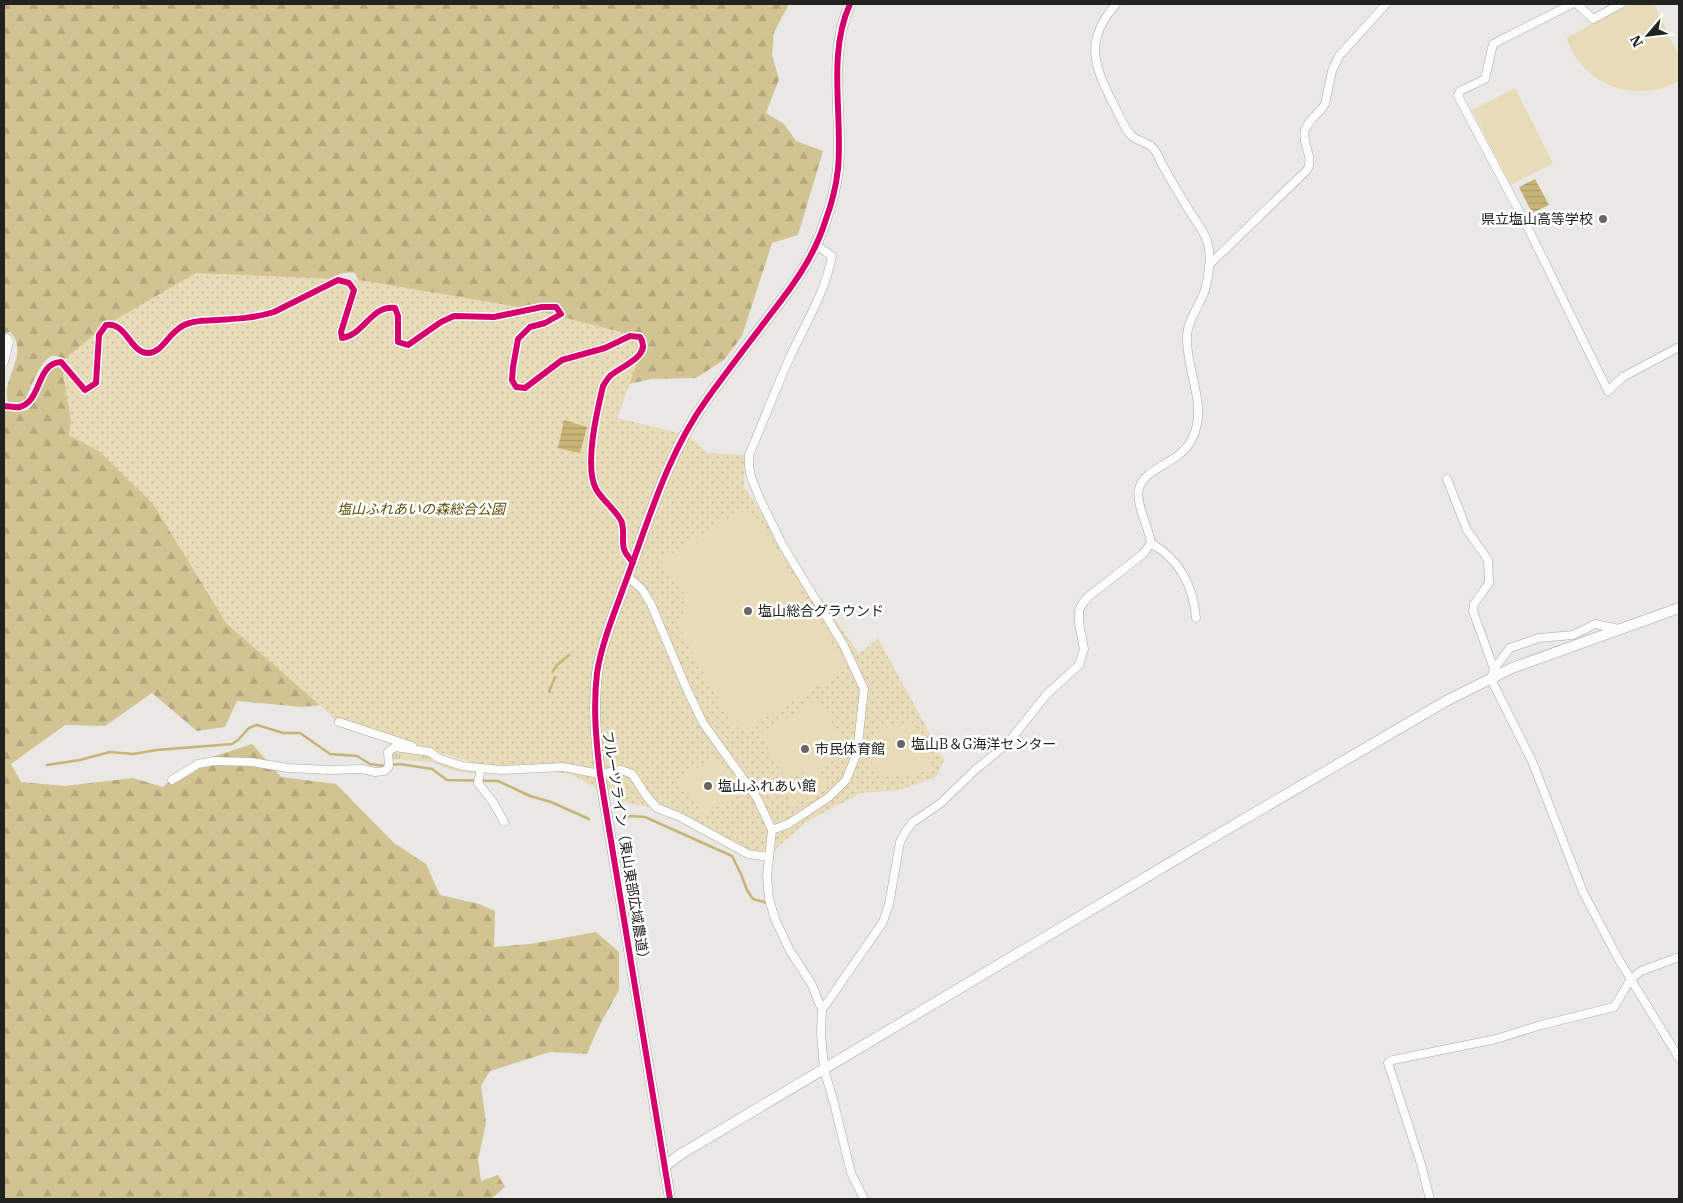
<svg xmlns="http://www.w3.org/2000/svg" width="1683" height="1203" font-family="'IBM Plex Serif','Noto Sans JP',serif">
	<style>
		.grass { fill: url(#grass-tufts) }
		.forest { fill: url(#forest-firs) }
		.park { fill: url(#park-dots) }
		.garden { fill: #e8dcb8 }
		.water { fill: url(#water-rules) }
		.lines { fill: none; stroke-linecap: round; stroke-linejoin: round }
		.stream { stroke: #c7b477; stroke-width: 2.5 }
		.minor-casing { stroke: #a7a7a4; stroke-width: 9 }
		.tertiary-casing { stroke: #a7a7a4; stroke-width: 11 }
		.minor { stroke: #fcfcfb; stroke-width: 8 }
		.tertiary { stroke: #fcfcfb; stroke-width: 10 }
		.cycleway-casing { stroke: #fff; stroke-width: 9 }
		.cycleway { stroke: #d6006c; stroke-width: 6 }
		.poi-dot { fill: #686764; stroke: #fff; stroke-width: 2 }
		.labels { text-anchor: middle; stroke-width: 5; stroke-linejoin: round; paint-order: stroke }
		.poi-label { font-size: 14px; fill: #22221f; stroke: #fff; text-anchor: start }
		.park-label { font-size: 14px; font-style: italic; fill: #5f4d06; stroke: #fff }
		.street-label { font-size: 14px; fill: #22221f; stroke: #fff }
	</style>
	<defs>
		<pattern id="grass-tufts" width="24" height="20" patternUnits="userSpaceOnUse" patternTransform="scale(1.25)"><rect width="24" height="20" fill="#e8dcb8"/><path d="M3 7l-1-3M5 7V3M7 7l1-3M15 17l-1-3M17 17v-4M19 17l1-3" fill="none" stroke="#c7bc9e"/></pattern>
		<pattern id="forest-firs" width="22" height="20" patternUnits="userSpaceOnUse" patternTransform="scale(1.25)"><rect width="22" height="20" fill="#d2c392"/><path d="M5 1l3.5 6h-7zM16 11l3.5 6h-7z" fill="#b4a77d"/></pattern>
		<pattern id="park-dots" width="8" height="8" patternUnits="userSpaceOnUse" patternTransform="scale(1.25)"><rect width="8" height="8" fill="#e8dcb8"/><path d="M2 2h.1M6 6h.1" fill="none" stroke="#c7bc9e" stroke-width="1.8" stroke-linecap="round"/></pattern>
		<pattern id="water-rules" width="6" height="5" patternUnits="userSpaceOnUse" patternTransform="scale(1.25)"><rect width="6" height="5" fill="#c7b477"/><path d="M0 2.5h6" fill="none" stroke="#ab9a66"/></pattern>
	</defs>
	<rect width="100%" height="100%" fill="#e9e8e5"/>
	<polygon class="grass" points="395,747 481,766 479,773 469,773 451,770 432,762 389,759"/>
	<g class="forest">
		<path d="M4,4H789L774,32L772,55L779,79L766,113L784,124L796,141L823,151L798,235L772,243L742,336L724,360L696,378L651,379L620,386L361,285L355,273C338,270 325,282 311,290L104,324L71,363C65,360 59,355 52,356C41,359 30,389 25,400L21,402H8C0,379 31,353 10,332L4,333Z"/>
		<polygon points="56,365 64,371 342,703 302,707 237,701 225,727 197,731 152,693 105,726 65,725 11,764 21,782 65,786 133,778 163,787 188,765 252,744 281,777 336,784 394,843 426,864 440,895 479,904 495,911 494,947 530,944 596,932 619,952 619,990 598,1028 587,1054 550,1052 490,1071 481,1086 486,1123 478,1160 481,1181 498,1175 505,1187 491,1199 4,1199 4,410 22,411 28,410 34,402 48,373"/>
	</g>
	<polygon class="park" points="196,273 339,279 336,276 536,310 640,337 640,355 617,418 675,432 690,437 708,453 745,455 744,487 859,654 878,638 944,760 936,777 900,790 861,793 806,822 776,849 748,853 656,809 621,801 570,774 477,764 339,722 226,623 153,504 100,452 69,435 71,421 61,362 106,325"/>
	<g class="garden">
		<path d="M1630,4H1654L1679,56V81C1644,99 1605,93 1579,62C1574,55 1570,46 1566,38Z"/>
		<polygon points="1515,88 1553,163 1511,185 1472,110"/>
		<polygon points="742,512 757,518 847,669 746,729 734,727 684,638 681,627 685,595 660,559 674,552 733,515"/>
		<polygon points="818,699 846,746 835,752 839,758 816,769 826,786 793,806 783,788 810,771 809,769 788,781 759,734"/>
		<polygon points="899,722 900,728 912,725 913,734 924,733 930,771 882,777 877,767 872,764 872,760 877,755 876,731 886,730 888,725"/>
		<polygon points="713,757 738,792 704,816 679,780"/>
	</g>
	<g class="water">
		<polygon points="1535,179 1549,205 1532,213 1519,187"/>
		<polygon points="564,420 587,427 580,453 558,448"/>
	</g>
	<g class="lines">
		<g class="stream">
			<polyline points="553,671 557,665 569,655"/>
			<polyline points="550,692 549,691 552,685 555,677"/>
			<polyline points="47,765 80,760 110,752 133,754 157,750 232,744 238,740 249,728 257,725 283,733 300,733 330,754 357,756 370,764 385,766"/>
			<polyline points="391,765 400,764 432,769 447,780 498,781 530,796 551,802 589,819"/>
			<polyline points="623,820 630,816 645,817 732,856 741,874 747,890 753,899 768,903"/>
		</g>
		<defs>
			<g id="minor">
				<polyline points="1572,4 1493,44 1485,79 1460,91 1458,96 1526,224 1608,391 1623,377 1679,347"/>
				<polyline points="1577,4 1593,19 1621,4"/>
				<path d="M1209,265L1307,170C1315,157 1301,144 1305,130C1308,120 1320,113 1325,104L1332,71L1339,56L1386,4"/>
				<polyline points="4,338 7,338 9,341 4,362"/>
				<path d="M4,406C8,406 16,408 20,407C42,401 36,363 61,362L85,390L96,383L99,335L106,325C126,321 131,354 148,353C161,353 167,337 177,330C180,327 186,324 190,323C198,320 209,321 217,320C236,319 255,318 274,312L338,280L349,283L354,290L341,332L342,338C364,335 372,304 395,308L398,316V342L408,345L441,322L454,316L494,317L542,307H556L561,314L545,323L530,327L518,339L513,367L512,380L516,387L525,388L562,360L605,348L630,336L640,337C653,356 621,366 610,376C607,379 605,383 603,386C597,411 584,466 596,489C601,499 620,514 622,523C626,540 617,547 633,562"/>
				<polyline points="1447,479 1467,530 1488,560 1489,583 1474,604 1473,611 1494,669"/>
				<path d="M1151,543C1180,560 1193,585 1196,618"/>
				<polyline points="628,577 642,589 651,604 685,685 703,723 757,798 772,830 767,876 769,899 775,919 789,949 812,985 822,1010 821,1033 824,1069 834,1103 851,1173 864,1199"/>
				<polyline points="1619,629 1595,624 1573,635 1539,638 1510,648 1494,669 1491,679 1532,761 1583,892 1619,960 1679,1058"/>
				<polyline points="339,722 412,746"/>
				<polyline points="481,768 478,783 493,802 504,822"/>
				<polyline points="172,780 198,764 214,761 252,762 288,768 329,770 362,769 375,772 385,771 389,766 388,752 395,747 430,752 438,758 462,766 481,768 501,770 563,767 600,774 621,770 632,774 648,798 657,808 680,817 748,854 769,857"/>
				<path d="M772,830L788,824L802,815L829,797L846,780L857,753L864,689L843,644L783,546L759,497L751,477L749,466V455C763,422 776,388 791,355C806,322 825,293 832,256L816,245"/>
				<path d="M822,1010L883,922L889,904L900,842L906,831L913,822L941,803L975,770L1007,744L1047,694L1079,665L1084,649L1079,623V611L1082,604L1089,596L1143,554L1151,543C1149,528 1135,502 1139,489C1144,467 1180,464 1192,439C1209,406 1185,370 1187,335C1188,319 1200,305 1205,290C1209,276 1212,255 1207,241C1204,231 1196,221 1190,212C1181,197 1172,182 1163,166C1160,161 1157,151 1152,147C1146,142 1138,141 1132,136C1124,129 1120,116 1115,107C1094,66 1083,42 1116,4"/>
				<polyline points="1430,1199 1421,1164 1388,1063 1393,1060 1496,1039 1541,1025 1614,1007 1631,979 1641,971 1679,957"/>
			</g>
			<g id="tertiary">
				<polyline points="665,1166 681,1154 1195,848 1446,701 1512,668 1679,608"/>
				<path d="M670,1199L600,774C596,740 593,707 597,673C602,641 616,609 627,578C650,516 668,453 707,399C727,371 749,343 770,315C792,287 814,257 825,222C831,206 836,187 838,169C843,115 827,55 850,4"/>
			</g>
		</defs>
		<use href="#minor" class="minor-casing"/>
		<use href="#tertiary" class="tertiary-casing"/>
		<use href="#minor" class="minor"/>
		<use href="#tertiary" class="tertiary"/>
		<defs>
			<g id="cycleway">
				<path d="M4,406C8,406 16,408 20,407C42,401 36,363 61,362L85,390L96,383L99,335L106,325C126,321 131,354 148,353C161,353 167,337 177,330C180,327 186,324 190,323C198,320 209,321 217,320C236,319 255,318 274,312L338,280L349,283L354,290L341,332L342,338C364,335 372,304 395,308L398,316V342L408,345L441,322L454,316L494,317L542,307H556L561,314L545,323L530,327L518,339L513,367L512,380L516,387L525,388L562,360L605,348L630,336L640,337C653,356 621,366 610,376C607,379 605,383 603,386C597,411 584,466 596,489C601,499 620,514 622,523C626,540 617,547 633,562"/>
				<path d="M670,1199L600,774C596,740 593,707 597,673C602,641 616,609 627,578C650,516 668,453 707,399C727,371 749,343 770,315C792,287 814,257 825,222C831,206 836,187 838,169C843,115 827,55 850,4"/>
			</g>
		</defs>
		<use href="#cycleway" class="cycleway-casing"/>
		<use href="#cycleway" class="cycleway"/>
	</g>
	<g class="poi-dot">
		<circle cx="1603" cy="219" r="5"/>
		<circle cx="748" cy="611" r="5"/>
		<circle cx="901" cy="744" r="5"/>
		<circle cx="805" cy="749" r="5"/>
		<circle cx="708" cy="786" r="5"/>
	</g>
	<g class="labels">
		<g class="poi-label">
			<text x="1593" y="224" text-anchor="end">県立塩山高等学校</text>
			<text x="758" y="616">塩山総合グラウンド</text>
			<text x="911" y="749">塩山B＆G海洋センター</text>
			<text x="815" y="754">市民体育館</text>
			<text x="718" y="791">塩山ふれあい館</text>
		</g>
		<g class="park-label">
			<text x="421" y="514">塩山ふれあいの森総合公園</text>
		</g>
		<g class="street-label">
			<text transform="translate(626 848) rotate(81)" y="5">フルーツライン（東山東部広域農道）</text>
		</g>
	</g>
	<rect width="1683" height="1203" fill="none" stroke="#22221f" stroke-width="10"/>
	<g transform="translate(1648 35) rotate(242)" stroke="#ffffff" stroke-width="4" paint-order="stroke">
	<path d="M0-4L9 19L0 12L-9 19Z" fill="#22221f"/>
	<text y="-8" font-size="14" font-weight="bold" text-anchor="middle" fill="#22221f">N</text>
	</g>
</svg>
